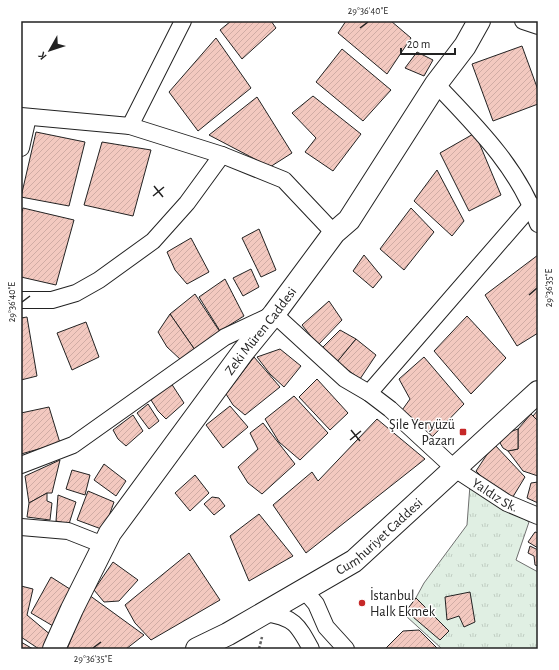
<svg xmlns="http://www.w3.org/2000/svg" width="559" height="670" font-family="'Alegreya Sans',sans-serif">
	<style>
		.grass { fill: url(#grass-tufts); stroke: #6f6f6f }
		.building { fill: url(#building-hatch); stroke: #222 }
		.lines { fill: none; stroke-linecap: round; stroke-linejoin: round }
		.street-casing { stroke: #222; stroke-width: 18 }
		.secondary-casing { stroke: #222; stroke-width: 24 }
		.primary-casing { stroke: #222; stroke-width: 24 }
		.path { stroke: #646464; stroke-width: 2.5; stroke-dasharray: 3 2; stroke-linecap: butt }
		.street { stroke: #fff; stroke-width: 16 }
		.secondary { stroke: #fff; stroke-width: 22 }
		.primary { stroke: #fff; stroke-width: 22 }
		.ticks { fill: none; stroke: #222; stroke-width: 1.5 }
		.poi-dot { fill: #c62828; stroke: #fff; stroke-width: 1.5 }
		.labels { text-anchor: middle; stroke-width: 3; stroke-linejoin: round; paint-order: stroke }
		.street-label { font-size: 14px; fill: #222; stroke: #fff }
		.poi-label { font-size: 14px; fill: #222; stroke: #fff; text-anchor: end }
		.neatline { fill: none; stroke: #222; stroke-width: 1.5 }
		.ticks-label { font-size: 10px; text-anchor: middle; fill: #222 }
	</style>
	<defs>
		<pattern id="grass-tufts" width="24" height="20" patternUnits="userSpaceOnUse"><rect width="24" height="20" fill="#e0efe3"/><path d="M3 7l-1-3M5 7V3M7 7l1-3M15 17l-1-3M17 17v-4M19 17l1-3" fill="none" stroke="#c0cdc2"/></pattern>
		<pattern id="building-hatch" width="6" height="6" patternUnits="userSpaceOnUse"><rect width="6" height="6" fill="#f3c9c0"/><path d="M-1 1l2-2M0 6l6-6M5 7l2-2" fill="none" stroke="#d0aca5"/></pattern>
	</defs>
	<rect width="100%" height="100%" fill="#fff"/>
	<polygon class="grass" points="470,485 529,522 516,560 538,572 538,649 442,649 406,616 424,583 467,525"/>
	<g class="building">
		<polygon points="231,21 271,21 276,28 242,59 220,30"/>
		<polygon points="346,21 391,21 411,38 387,74 338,33"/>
		<polygon points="216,38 251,88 198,131 169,92"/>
		<polygon points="522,46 538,90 538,104 493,121 472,64"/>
		<polygon points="342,49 391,90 363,121 316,82"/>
		<polygon points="417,52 433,60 424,76 405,68"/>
		<polygon points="313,96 361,134 333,171 305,152 316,138 292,113"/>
		<polygon points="257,97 292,153 270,167 209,135"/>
		<polygon points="36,132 85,142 69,206 21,197"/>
		<polygon points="475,133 501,195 469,211 440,153"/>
		<polygon points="102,142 151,150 133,216 84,205"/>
		<polygon points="437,170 464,221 452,236 414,201"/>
		<polygon points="23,208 74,220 56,285 21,277 21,216"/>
		<polygon points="411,208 434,232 404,270 380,249"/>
		<polygon points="259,229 276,270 261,277 242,238"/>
		<polygon points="191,238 209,272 187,284 175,270 167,252"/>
		<polygon points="364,255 382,277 373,288 353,271"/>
		<polygon points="538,255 538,333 517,346 485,295"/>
		<polygon points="251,269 259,287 243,296 233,278"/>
		<polygon points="225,279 244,316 220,331 199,297"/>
		<polygon points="195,294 220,332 195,350 170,314"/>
		<polygon points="329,301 342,320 318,345 302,325"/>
		<polygon points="170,314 195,350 181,360 167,347 158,332"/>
		<polygon points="467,316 506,358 471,394 434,351"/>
		<polygon points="27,317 37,376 21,380 21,318"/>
		<polygon points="86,322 99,357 72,370 57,333"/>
		<polygon points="340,330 356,339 337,362 322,348"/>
		<polygon points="356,339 376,355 360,379 337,362"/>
		<polygon points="280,349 301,366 284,387 270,374 257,357"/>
		<polygon points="254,357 280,387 245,415 233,405 226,394"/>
		<polygon points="424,357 464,404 430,439 400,413 410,399 399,379"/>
		<polygon points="317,379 348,413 330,430 299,397"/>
		<polygon points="171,383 184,403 166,419 158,411 151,400"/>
		<polygon points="294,396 328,433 300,460 279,442 265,419"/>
		<polygon points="148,404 159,421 149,429 137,413"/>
		<polygon points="230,406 248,427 223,448 206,425"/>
		<polygon points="49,407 60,443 21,454 21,413"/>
		<polygon points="538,410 538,421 533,416"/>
		<polygon points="531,414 538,421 538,476 523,471 508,451 518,449 518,429"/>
		<polygon points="133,415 143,431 126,446 118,439 113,430"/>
		<polygon points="377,419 425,459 306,553 273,505 312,472 318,481"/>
		<polygon points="263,423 295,464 262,494 248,483 238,467 258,449 250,433"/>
		<polygon points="518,429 518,449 508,451 503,448 500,443 507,433"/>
		<polygon points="494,444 525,477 511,500 491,486 476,471"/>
		<polygon points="60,460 52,493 47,493 29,503 25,476"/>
		<polygon points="104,464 126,481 116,496 94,480"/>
		<polygon points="72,470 90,475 85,495 66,489"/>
		<polygon points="195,475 209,493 190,511 175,493"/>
		<polygon points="538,482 538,503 527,498 531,483"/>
		<polygon points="88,491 114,502 104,530 77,520"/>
		<polygon points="47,493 47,501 52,503 50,520 27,517 29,503"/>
		<polygon points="58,495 76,502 69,524 56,521"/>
		<polygon points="212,497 219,498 225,506 214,515 204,504"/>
		<polygon points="259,514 293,556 249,581 230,536"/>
		<polygon points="535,532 538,533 538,548 528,542"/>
		<polygon points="530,546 538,550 538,566 535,565 534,556 528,553"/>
		<polygon points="189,553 220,600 151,640 135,623 125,605"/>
		<polygon points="113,562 138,580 119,601 104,602 94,590"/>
		<polygon points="51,577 73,591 53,626 31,613"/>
		<polygon points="21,586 33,589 27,615 52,636 47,649 39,649 21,637"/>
		<polygon points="470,592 475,622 464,627 459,616 447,620 445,597"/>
		<polygon points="89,595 144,635 126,649 67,649"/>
		<polygon points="416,598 449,631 440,640 406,611"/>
		<polygon points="419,630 438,649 385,649 403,631"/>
		<polygon points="21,642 33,649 21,649"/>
	</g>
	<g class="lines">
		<defs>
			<g id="street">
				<polyline points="523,21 538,26"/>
				<path d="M436,84C475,125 519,168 538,224"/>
				<polyline points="21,116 130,126 222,155 284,180 334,233"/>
				<polyline points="130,126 183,21"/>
				<polyline points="21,148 28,117"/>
				<polyline points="21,300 52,300 76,293 99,280 153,241 187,203 222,155"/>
				<polyline points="369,393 532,205"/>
				<path id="s1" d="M21,465L73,445L225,337L274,314L345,379L369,393L390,409L455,469L507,503L538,516"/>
				<polyline points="21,527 68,531 106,546"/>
				<polyline points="304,590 316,604 326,627 346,649"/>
				<path d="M265,613C294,617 298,625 311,649"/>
			</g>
			<g id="secondary">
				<path id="s2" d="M54,649L72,609L110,533L243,352L274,314L334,233L349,220L436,84L465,46L479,21"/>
			</g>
			<g id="primary">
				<path id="s3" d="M197,649L228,634L354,561L538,392"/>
			</g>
		</defs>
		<use href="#street" class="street-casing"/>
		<use href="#secondary" class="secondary-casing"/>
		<use href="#primary" class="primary-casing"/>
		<polyline class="path" points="259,649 262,637"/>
		<use href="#street" class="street"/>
		<use href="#secondary" class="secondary"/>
		<use href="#primary" class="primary"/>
	</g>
	<path class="ticks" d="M360,28L368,22M154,186L163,197M153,196L164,187M529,295L537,288M22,302L30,296M351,430L360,441M350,440L361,431M93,648L101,642"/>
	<g class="poi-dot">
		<rect x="459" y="428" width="8" height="8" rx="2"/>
		<circle cx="362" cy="603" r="4"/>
	</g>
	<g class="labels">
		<g class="street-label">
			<text dy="5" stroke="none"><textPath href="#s2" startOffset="381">Zeki Müren Caddesi</textPath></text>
			<text dy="5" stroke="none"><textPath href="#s1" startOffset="583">Yaldız Sk.</textPath></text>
			<text dy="5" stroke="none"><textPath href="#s3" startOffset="215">Cumhuriyet Caddesi</textPath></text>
		</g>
		<g class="poi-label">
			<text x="455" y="429">Şile Yeryüzü<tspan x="455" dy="16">Pazarı</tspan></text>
			<text x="370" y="600" text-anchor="start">İstanbul<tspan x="370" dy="16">Halk Ekmek</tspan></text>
		</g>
	</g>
	<rect width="559" height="670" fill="none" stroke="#ffffff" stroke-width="44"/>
	<g transform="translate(50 50) rotate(231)" stroke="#ffffff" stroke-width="3" paint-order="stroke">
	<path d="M0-3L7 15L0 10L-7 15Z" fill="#222222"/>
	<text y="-6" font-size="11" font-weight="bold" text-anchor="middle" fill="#222222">K</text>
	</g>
	<path d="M401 48v6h54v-6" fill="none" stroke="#222222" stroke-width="2"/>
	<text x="407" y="48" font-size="12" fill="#222222" stroke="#ffffff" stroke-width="3" paint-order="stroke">20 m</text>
	<rect x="22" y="22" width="515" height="626" class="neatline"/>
	<g class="ticks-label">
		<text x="368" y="14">29°36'40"E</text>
		<text transform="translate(548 288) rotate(-90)" y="4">29°36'35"E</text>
		<text transform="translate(11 302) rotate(-90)" y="4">29°36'40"E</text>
		<text x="93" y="662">29°36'35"E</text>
	</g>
</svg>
